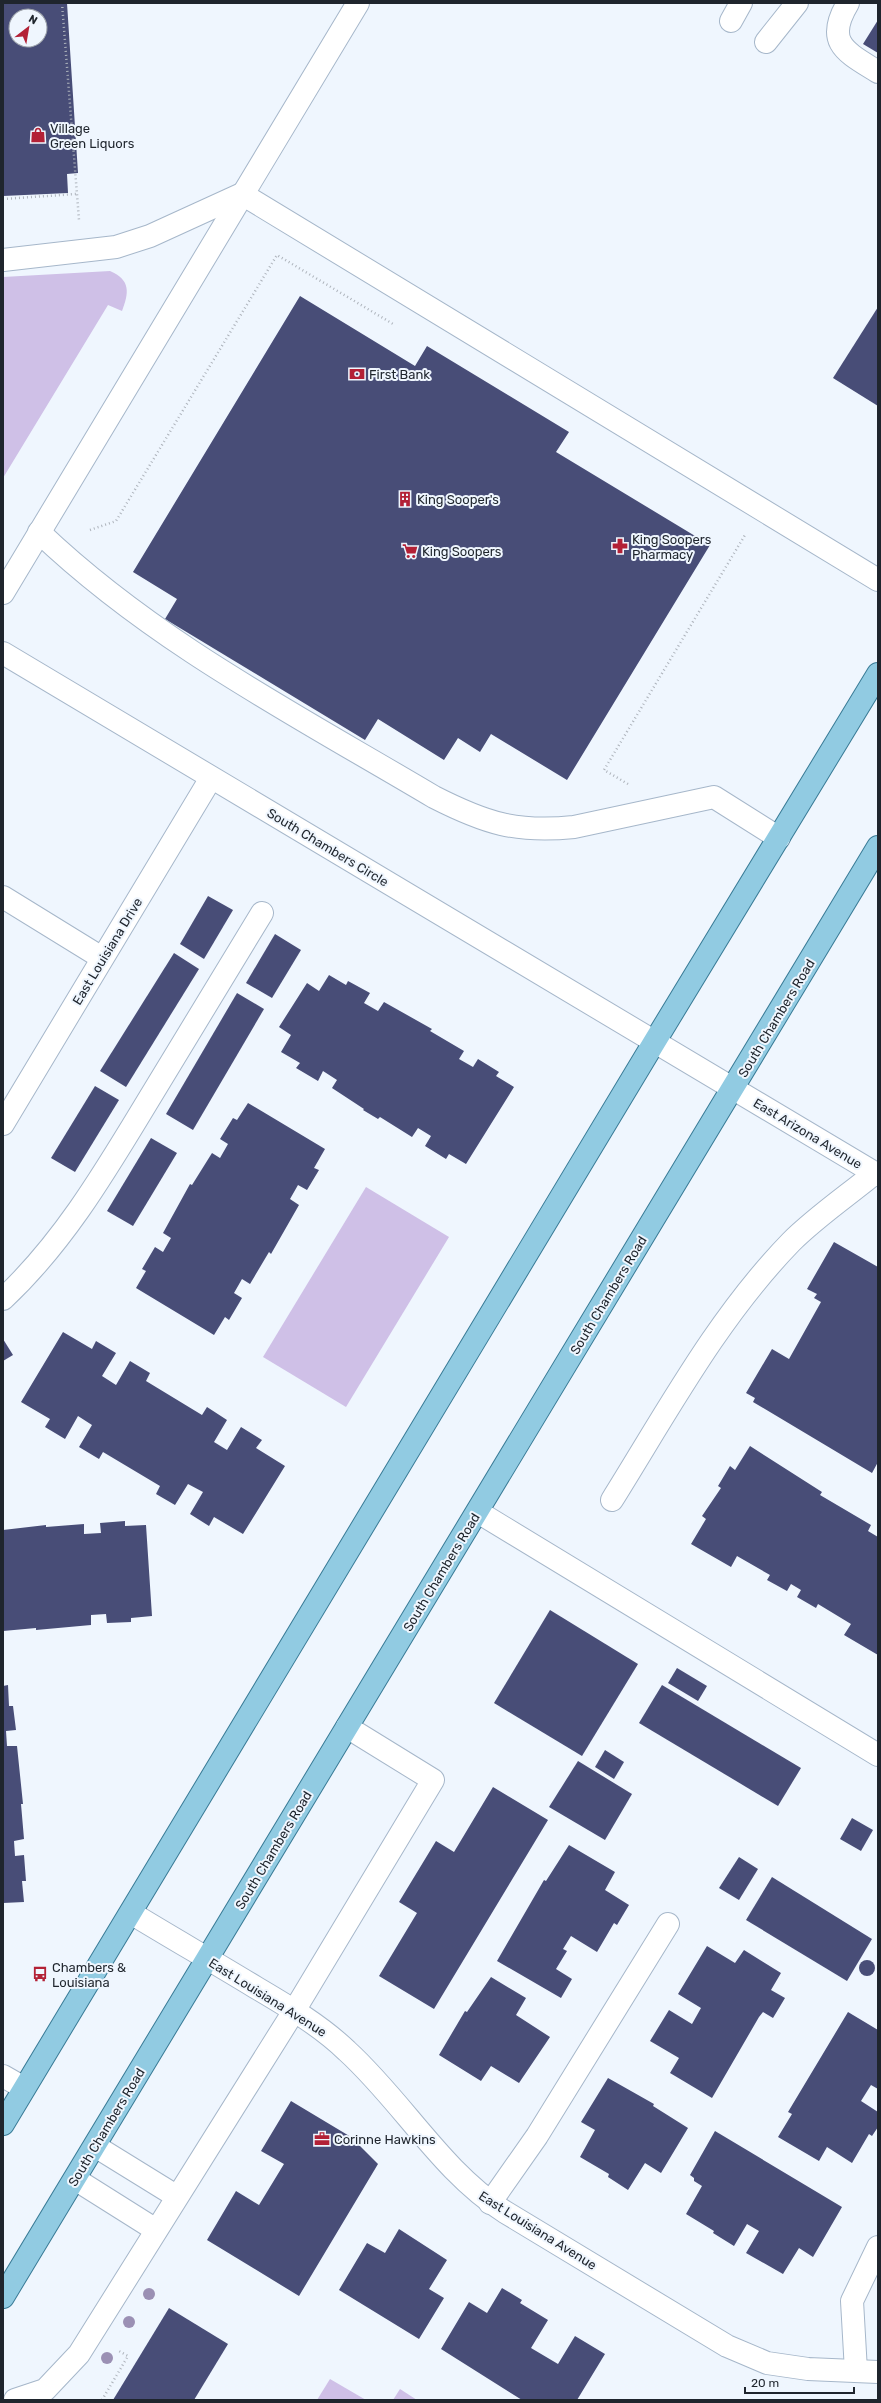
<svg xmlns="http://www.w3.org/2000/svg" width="881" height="2403" font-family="Rubik,sans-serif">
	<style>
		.green { fill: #cfc0e7 }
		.building { fill: #484d77; fill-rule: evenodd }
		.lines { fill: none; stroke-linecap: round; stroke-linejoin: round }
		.minor-casing { stroke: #a6b7ca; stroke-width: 24 }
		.major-casing { stroke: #397b96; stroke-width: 24 }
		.path { stroke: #aeb4bc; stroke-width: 2.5; stroke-dasharray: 1 3; stroke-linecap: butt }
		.minor { stroke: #fff; stroke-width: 22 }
		.major { stroke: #91cbe2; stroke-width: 22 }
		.tree { fill: #9b90b4 }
		.labels { text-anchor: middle; stroke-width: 4; stroke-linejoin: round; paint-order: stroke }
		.poi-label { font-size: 13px; fill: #1f252d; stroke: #eff6fe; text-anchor: start }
		.street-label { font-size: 13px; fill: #1f252d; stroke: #eff6fe }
	</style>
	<rect width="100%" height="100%" fill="#eff6fe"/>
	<g class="green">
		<path d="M110,271C131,280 129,293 122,311L108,305L3,478V277Z"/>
		<polygon points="366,1187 449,1237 346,1407 263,1357"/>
		<polygon points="330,2379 366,2400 317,2400"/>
		<polygon points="400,2389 417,2400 393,2400"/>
	</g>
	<g class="building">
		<path d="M3,3H67L78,173L67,174L68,193L3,196ZM16,16H40V40H16Z"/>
		<polygon points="878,20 878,53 863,44"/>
		<polygon points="300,296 415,366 427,346 569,432 556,452 710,545 567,780 491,734 480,752 458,738 444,760 378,719 365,740 165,619 177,599 133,572"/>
		<polygon points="878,307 878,406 833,378"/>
		<polygon points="208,896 233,910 204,959 180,944"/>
		<polygon points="275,934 301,950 272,998 246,983"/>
		<polygon points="174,953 199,969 126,1087 100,1071"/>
		<polygon points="329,975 346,985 348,981 370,993 364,1003 378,1011 384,1002 432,1029 430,1031 464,1051 459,1059 473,1067 478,1059 499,1072 496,1076 514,1087 466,1164 449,1154 446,1159 425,1146 431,1136 418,1128 412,1137 380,1117 378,1119 363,1110 364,1109 332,1088 337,1080 323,1071 318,1081 296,1068 300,1063 281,1052 291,1035 279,1027 307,983 319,991"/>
		<polygon points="237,993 264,1009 193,1130 166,1114"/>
		<polygon points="95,1086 119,1100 75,1172 51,1158"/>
		<polygon points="248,1103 325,1149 314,1168 319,1170 307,1190 298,1185 290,1199 299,1205 271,1254 269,1252 250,1284 242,1279 234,1293 242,1298 229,1320 225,1317 214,1335 136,1288 146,1271 142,1269 155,1247 163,1252 171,1238 163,1233 190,1184 192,1185 212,1153 220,1158 228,1144 220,1139 233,1118 237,1120"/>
		<polygon points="151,1138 177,1153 133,1226 107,1211"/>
		<polygon points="834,1242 878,1267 878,1462 872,1473 753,1402 755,1398 746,1393 772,1349 789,1359 821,1302 814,1298 817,1294 807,1289"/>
		<polygon points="63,1332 92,1349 96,1341 116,1353 102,1376 116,1385 130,1361 150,1373 146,1381 202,1415 207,1407 227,1420 214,1442 227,1450 241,1427 262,1440 256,1448 285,1466 243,1534 214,1517 209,1526 190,1514 203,1492 188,1484 175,1505 156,1494 160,1486 103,1452 99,1459 79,1447 92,1425 78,1416 65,1439 45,1427 50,1419 21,1402"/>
		<polygon points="3,1339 13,1355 3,1361"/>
		<polygon points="750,1446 822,1492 820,1495 871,1525 868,1531 878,1537 878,1655 844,1635 851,1624 818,1604 816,1608 797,1597 801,1590 791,1584 787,1591 767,1580 770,1575 737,1556 731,1567 691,1544 706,1519 702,1516 721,1488 718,1486 730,1466 735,1470"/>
		<polygon points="125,1521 125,1526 146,1525 152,1616 131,1618 131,1622 107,1623 106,1614 91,1615 91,1625 36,1630 36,1628 3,1631 3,1530 46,1525 46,1527 84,1524 84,1534 101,1533 100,1523"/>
		<polygon points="550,1610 638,1664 582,1756 494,1703"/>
		<polygon points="677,1668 707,1686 698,1701 668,1683"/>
		<polygon points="8,1685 9,1706 13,1706 16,1730 6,1731 7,1746 17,1746 23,1804 21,1804 24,1839 14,1841 15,1856 24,1855 26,1881 22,1881 24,1902 3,1903 3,1686"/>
		<polygon points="662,1685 801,1768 778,1806 639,1723"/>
		<polygon points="605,1750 624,1762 614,1779 595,1767"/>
		<polygon points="578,1761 632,1794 605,1840 549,1807"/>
		<polygon points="493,1787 548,1820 434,2009 379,1976 417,1913 399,1902 436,1841 454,1852"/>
		<polygon points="852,1818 873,1830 861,1851 840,1839"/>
		<polygon points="569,1845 615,1872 605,1890 629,1905 617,1925 614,1923 597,1952 571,1936 563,1949 567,1951 556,1969 572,1979 561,1998 497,1961 544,1880 546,1881"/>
		<polygon points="739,1857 758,1869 739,1900 719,1888"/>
		<polygon points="772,1877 872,1939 847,1981 746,1920"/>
		<polygon points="707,1946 735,1963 744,1950 781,1973 771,1990 785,1998 773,2018 763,2012 759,2017 712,2098 670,2073 679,2058 650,2041 669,2010 692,2024 701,2008 678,1994"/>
		<circle cx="867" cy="1968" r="8"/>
		<polygon points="491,1977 526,1998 516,2015 550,2037 519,2083 491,2066 481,2081 439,2055 465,2011 467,2012"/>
		<polygon points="848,2012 878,2030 878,2089 871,2085 861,2101 878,2112 878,2127 872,2136 869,2134 852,2163 827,2147 819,2161 778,2137 792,2114 788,2112"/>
		<polygon points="608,2078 654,2104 653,2106 688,2128 661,2173 645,2163 628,2190 608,2177 609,2174 580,2157 595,2130 581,2122"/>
		<polygon points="291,2101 351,2137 378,2164 299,2296 207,2240 236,2191 259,2205 284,2164 261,2151"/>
		<polygon points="715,2131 842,2207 813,2257 799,2248 783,2274 746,2253 759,2231 747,2224 734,2246 713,2233 714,2231 686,2214 702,2186 694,2181 694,2178 690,2175"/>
		<polygon points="399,2229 447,2260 429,2289 444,2298 419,2339 339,2290 367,2243 385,2253"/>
		<polygon points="502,2288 522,2300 520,2303 548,2320 531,2348 558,2364 575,2336 605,2354 577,2400 522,2400 441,2349 469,2302 487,2313"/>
		<polygon points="169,2308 228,2344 194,2400 113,2400"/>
	</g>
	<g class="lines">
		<defs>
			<g id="minor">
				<path d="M848,3C824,43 846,52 878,72"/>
				<polyline points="731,21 741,3"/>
				<polyline points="766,42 797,3"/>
				<polyline points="3,260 116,247 150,236 242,194 878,580"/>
				<path d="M39,532C154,642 298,716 434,797C485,823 516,833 574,827L714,797L779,838"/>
				<polyline points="3,593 358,3"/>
				<polyline points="3,653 878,1175"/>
				<polyline points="3,897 102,958"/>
				<polyline points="3,1124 211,778"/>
				<path d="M3,1299C64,1242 106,1170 149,1099C186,1037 224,975 262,913"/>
				<path d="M612,1500C667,1412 718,1317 791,1242C816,1217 847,1196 875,1173"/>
				<polyline points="478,1512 878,1755"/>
				<path d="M131,1913C172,1938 214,1962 255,1987C287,2006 320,2025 347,2051C403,2102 441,2171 505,2212L727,2346L767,2363L808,2369L878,2372"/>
				<polyline points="3,2076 24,2088"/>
				<polyline points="95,2146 176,2196"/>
				<polyline points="75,2179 156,2230"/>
				<polyline points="490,2203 537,2136 668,1924"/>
				<polyline points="856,2371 852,2301 878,2247"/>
				<polyline points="15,2400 45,2390 79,2354 294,2011 433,1780 347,1727"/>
			</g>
			<g id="major">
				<polyline points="3,2124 655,1041 878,674"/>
				<polyline points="3,2297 878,847"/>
			</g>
		</defs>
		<use href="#minor" class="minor-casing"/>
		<use href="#major" class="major-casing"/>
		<g class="path">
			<polyline points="62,3 79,220"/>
			<polyline points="3,199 76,194"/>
			<polyline points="90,530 116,521 277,255 393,324"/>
			<polyline points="628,784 604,770 745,535"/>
			<polyline points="102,2400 128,2356 117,2350"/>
		</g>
		<use href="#minor" class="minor"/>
		<use href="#major" class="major"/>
	</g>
	<g class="tree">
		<circle cx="149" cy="2294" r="6"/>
		<circle cx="129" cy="2322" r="6"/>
		<circle cx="107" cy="2358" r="6"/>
	</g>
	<defs>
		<symbol id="shop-bare" viewBox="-9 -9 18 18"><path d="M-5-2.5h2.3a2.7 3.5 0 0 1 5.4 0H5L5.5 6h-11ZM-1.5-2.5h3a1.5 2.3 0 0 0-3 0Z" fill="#b32136" stroke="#eff6fe" stroke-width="2.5" paint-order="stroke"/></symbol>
		<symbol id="bank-bare" viewBox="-9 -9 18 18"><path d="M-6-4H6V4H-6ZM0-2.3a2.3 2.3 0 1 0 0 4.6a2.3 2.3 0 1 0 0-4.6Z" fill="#b32136" stroke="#eff6fe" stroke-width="2.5" paint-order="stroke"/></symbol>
		<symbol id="building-bare" viewBox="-9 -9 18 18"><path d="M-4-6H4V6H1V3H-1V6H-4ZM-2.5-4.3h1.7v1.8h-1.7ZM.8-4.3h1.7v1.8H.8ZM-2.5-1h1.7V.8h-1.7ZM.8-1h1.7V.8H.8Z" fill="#b32136" stroke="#eff6fe" stroke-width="2.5" paint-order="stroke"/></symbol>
		<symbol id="pharmacy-bare" viewBox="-9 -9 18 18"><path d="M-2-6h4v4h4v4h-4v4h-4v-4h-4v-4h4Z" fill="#b32136" stroke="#eff6fe" stroke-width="2.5" paint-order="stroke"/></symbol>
		<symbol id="supermarket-bare" viewBox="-9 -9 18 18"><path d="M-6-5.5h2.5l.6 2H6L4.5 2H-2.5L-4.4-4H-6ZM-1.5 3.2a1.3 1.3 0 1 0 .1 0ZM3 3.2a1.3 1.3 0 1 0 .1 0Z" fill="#b32136" stroke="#eff6fe" stroke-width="2.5" paint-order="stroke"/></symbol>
		<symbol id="bus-bare" viewBox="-9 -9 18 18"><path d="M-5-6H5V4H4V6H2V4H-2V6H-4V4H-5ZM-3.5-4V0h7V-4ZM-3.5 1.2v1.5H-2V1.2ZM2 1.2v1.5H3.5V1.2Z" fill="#b32136" stroke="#eff6fe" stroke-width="2.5" paint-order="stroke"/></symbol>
		<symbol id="office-bare" viewBox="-9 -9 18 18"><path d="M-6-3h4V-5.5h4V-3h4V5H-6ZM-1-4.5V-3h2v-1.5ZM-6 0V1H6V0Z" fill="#b32136" stroke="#eff6fe" stroke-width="2.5" paint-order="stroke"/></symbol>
	</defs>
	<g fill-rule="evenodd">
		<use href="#shop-bare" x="27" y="124" width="22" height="22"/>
		<use href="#bank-bare" x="346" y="363" width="22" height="22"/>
		<use href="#building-bare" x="394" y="488" width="22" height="22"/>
		<use href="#pharmacy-bare" x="609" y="535" width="22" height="22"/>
		<use href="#supermarket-bare" x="399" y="540" width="22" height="22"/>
		<use href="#bus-bare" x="29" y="1963" width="22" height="22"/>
		<use href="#office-bare" x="311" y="2128" width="22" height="22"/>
	</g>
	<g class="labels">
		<g class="poi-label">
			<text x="50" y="133">Village<tspan x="50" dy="15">Green Liquors</tspan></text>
			<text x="369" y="379">First Bank</text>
			<text x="417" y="504">King Sooper's</text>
			<text x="632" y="544">King Soopers<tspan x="632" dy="15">Pharmacy</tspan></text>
			<text x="422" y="556">King Soopers</text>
			<text x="52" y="1972">Chambers &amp;<tspan x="52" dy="15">Louisiana</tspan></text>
			<text x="334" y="2144">Corinne Hawkins</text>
		</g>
		<g class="street-label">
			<text transform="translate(328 847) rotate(31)" y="5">South Chambers Circle</text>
			<text transform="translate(107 951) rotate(-59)" y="5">East Louisiana Drive</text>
			<text transform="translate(776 1018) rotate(-59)" y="5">South Chambers Road</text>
			<text transform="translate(808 1133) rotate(31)" y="5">East Arizona Avenue</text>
			<text transform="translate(608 1295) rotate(-59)" y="5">South Chambers Road</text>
			<text transform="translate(441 1572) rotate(-59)" y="5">South Chambers Road</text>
			<text transform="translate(273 1850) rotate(-59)" y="5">South Chambers Road</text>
			<text transform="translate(268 1997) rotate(32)" y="5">East Louisiana Avenue</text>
			<text transform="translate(106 2127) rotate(-59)" y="5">South Chambers Road</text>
			<text transform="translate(538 2230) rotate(32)" y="5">East Louisiana Avenue</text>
		</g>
	</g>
	<rect width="881" height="2403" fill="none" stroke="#1f252d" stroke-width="8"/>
	<g transform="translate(28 28) rotate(31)"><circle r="19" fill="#eff6fe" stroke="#9ca2aa"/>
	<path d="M0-3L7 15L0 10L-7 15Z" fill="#b32136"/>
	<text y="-6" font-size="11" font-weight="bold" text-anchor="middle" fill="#1f252d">N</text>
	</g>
	<path d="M745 2387v6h109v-6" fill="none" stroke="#1f252d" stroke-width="2"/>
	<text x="751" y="2387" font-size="12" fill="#1f252d" stroke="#eff6fe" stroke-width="3" paint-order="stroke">20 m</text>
</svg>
